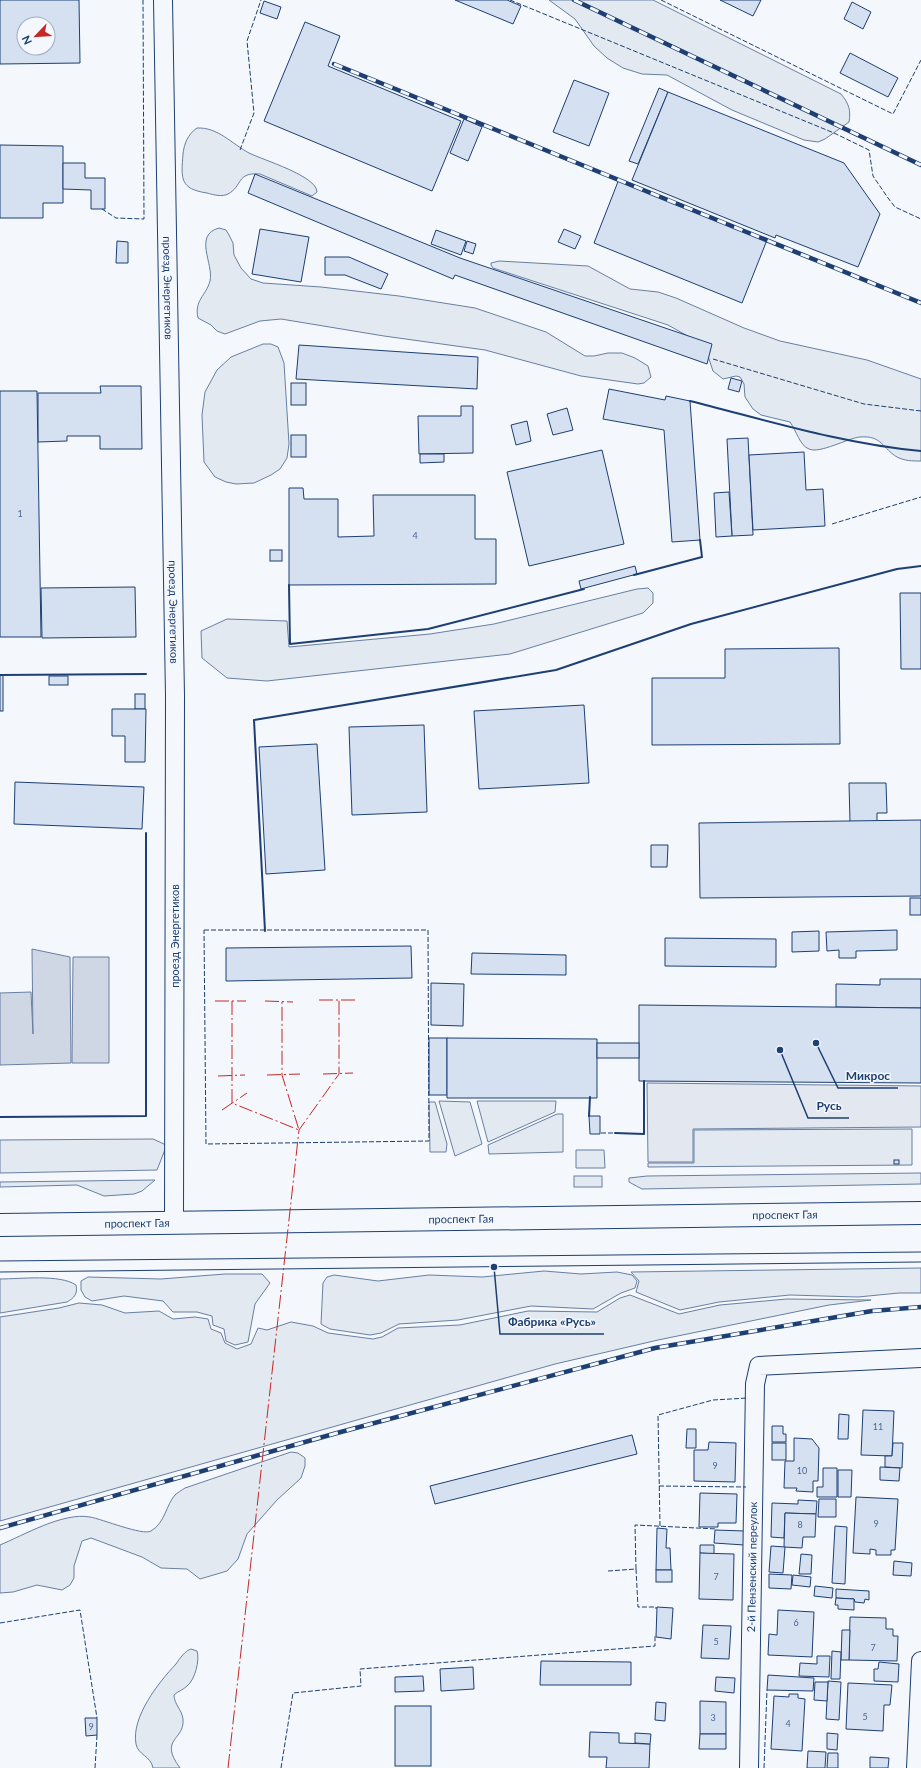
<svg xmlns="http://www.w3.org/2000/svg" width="921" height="1768" font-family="Lato,sans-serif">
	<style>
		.green { fill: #e3e9f0; stroke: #687fa3 }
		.parking { fill: #e3e8f0; stroke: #687fa3 }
		.water { fill: #cfd7e4; stroke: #687fa3 }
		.building { fill: #d5e0f0; stroke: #1d3f73; fill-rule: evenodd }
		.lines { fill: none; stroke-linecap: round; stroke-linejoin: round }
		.street-casing { stroke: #1d3f73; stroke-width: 20 }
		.primary-casing { stroke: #1d3f73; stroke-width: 24 }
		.street { stroke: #f4f7fb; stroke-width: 18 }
		.primary { stroke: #f4f7fb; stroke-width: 22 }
		.tram { stroke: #1d3f73; stroke-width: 1 }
		.rail-casing { stroke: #1d3f73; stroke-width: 4.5 }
		.rail { stroke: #f4f7fb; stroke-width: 3; stroke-dasharray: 9; stroke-linecap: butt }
		.fence { stroke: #1d3f73; stroke-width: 1; stroke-dasharray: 5 2; stroke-linecap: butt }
		.wall { stroke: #1d3f73; stroke-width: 2 }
		.power { stroke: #c62828; stroke-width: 1; stroke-dasharray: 14 3 2 3; stroke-linecap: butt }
		.labels { text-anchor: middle; stroke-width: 3; stroke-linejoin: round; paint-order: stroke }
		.number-label { font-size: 9px; fill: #4b6792 }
		.street-label { font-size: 11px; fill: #1d3f73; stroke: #f4f7fb }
		.leader { fill: none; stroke: #1d3f73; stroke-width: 1.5 }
		.callout-dot { fill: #1d3f73; stroke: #f4f7fb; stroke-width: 1.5 }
		.callout-label { font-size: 12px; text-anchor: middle; font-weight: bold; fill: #1d3f73; stroke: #f4f7fb; stroke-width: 3; stroke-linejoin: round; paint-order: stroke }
	</style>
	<rect width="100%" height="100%" fill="#f4f7fb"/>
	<g class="green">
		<path d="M549,0H653L841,94C849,104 851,110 849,122L825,139L818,142L804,140L732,110L667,75L642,74L623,68L607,58L594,46L575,19Z"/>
		<path d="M197,128C218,127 232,144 249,153C263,160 317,176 317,192L312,196L260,174C236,172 243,186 228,194C222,197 214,195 207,193C180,189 181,179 183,154C184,144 188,134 197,128Z"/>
		<path d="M219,228L226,230L229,235L233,243L234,255L241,268L251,279L263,283L321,287L399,296L475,308L546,332L585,356H594L608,353H622L635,358L648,366L651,377L644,383L638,384L581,376L485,350L384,336L281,319L260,321L225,334L217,331L211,325L198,318C194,300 206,296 210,281C214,264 193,235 219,228Z"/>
		<path d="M499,261L588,266L630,289L658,292L676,298L744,328L780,341L867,360L921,379V461C912,461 905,461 897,457C883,449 882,435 860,437C848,438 820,454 809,449C800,446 796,430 790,422L761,415L753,409L745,397L744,384L740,377L736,376L723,379L713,371L706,350L702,344L668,325L493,268L491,265V263Z"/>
		<polygon points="263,344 271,344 278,347 284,363 289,444 287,458 280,469 271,475 254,483 236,484 226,482 215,477 204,462 202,415 205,392 217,370 231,357"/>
		<polygon points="648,588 653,593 653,603 643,613 510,654 267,681 227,678 202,658 201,631 227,619 287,621 289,647 430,634 494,624 637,589"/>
		<polygon points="439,1101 470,1102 482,1144 455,1156"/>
		<polygon points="477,1101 556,1101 555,1112 488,1142"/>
		<polygon points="429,1102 435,1102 447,1144 446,1152 430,1152"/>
		<polygon points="557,1114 563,1114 563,1152 489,1154 488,1145"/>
		<polygon points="912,1129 912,1165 648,1167 648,1163 694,1163 694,1130"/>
		<polygon points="153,1139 164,1144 166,1147 157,1170 0,1173 0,1140"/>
		<polygon points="576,1150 604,1150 605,1168 576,1168"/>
		<polygon points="921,1173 921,1184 642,1189 629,1182 629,1178 647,1176"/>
		<rect x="574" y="1176" width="28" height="11"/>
		<polygon points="155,1180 142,1191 134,1194 104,1196 77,1185 0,1187 0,1182"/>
		<polygon points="921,1268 921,1293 899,1293 858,1297 790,1295 719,1302 680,1310 636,1292 639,1281 631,1272"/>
		<polygon points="544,1271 581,1274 617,1272 632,1275 637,1281 635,1288 621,1293 593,1309 531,1306 458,1320 399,1324 381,1333 370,1335 330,1329 321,1324 323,1283 327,1277 334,1275 378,1281 429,1275 482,1277"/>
		<polygon points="225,1274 262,1274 270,1283 255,1304 248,1342 235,1345 226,1341 224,1329 213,1325 212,1316 197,1312 173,1312 163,1301 124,1296 92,1301 85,1297 81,1290 81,1281 88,1277 161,1279"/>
		<path d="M0,1279C20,1279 60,1274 76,1285C78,1294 74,1298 67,1302L0,1313Z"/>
		<polygon points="630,1295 679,1314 720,1305 787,1299 871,1300 829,1305 658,1340 555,1364 0,1521 0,1317 59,1308 79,1303 102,1305 125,1313 159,1311 173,1319 195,1317 208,1319 211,1329 221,1333 225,1343 237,1349 251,1344 258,1328 267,1330 291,1322 313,1326 328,1333 373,1339 382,1337 398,1328 460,1325 528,1311 597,1312 620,1298"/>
		<path d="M291,1452L298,1453L305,1458V1466L301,1478L277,1500L247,1534L238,1559L227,1571L200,1579L187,1569L161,1568L142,1557L91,1538L82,1541L74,1566V1578L70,1585L62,1590L37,1585L13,1592L0,1593V1545C24,1535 63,1512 90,1517C102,1519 143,1536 151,1531C165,1523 166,1505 175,1495C177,1493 182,1490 185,1488Z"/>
		<path d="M191,1649L197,1651C200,1660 195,1680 187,1686C183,1690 178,1691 174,1695C174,1704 182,1710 183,1719C185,1741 158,1738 180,1768H153C151,1756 138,1755 136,1744C131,1717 159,1682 176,1664C180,1658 185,1651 191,1649Z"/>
	</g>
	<polygon class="parking" points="647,1083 921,1086 921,1127 693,1129 693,1162 648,1162"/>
	<g class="water">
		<polygon points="32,949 70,957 71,1063 0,1065 0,993 31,992 33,1034"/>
		<polygon points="73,957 109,957 109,1063 72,1063"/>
	</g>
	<g class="building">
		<path d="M0,0H79L80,63L0,64ZM24,24H48V48H24Z"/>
		<polygon points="455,0 507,0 521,6 513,24"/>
		<polygon points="720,0 761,0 753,16"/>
		<polygon points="264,1 281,7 277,19 260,13"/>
		<polygon points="852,2 871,12 863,29 844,19"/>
		<polygon points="305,22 340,36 328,66 461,121 432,191 264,121"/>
		<polygon points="850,53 898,78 888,97 840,73"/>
		<polygon points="574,80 609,93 589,146 553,132"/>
		<polygon points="659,88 668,92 638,164 629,161"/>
		<polygon points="668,92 844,163 880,214 858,267 776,235 775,238 632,180"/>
		<polygon points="464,119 482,127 468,161 450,153"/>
		<polygon points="0,145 63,146 63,203 43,203 43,218 0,218"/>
		<polygon points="63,163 85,163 85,178 105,178 105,209 91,209 91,190 63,189"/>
		<polygon points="255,174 460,258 712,344 707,364 455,275 453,279 248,193"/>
		<polygon points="619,179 767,240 742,303 594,243"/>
		<polygon points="260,229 309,237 301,282 252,274"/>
		<polygon points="564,229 581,236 575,249 558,242"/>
		<polygon points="436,230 466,241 461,255 431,244"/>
		<polygon points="117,241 128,242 128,263 116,263"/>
		<polygon points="467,241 476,244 473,254 464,251"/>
		<polygon points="325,257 349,257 388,274 381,289 345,275 325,275"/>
		<polygon points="299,345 478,357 477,389 296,379"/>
		<polygon points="731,378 742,381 739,392 728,389"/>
		<rect x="291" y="383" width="15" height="22"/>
		<polygon points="100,386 141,386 142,449 100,449 100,436 67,436 67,441 38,442 38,393 101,393"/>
		<polygon points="609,389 665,400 666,396 690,401 700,540 672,542 664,430 603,419"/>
		<polygon points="0,391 37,391 41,637 0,637"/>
		<polygon points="461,406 473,406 473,453 419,454 418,416 461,416"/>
		<polygon points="567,408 573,430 553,435 547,414"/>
		<polygon points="527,421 531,441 516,445 511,425"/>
		<rect x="291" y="435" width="15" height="22"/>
		<polygon points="748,438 753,535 732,536 727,439"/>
		<polygon points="602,450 624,544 529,566 507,472"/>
		<polygon points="804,452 806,490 823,489 825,526 753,530 749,455"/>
		<polygon points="420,454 444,454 444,462 420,463"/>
		<polygon points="289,488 303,488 304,499 338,499 338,537 374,536 373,495 475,495 475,539 496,539 496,584 289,585"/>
		<polygon points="729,492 732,536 716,537 714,493"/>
		<rect x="270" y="550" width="12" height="11"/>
		<polygon points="635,566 637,574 581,589 579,581"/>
		<polygon points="135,587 136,637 42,638 41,588"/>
		<polygon points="900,593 921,593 921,669 901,669"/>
		<polygon points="839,648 840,744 652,745 652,678 725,678 725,649"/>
		<rect x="0" y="675" width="3" height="36"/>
		<rect x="49" y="676" width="19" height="9"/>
		<rect x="135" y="694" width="10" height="15"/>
		<polygon points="584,705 589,783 479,789 474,711"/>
		<polygon points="112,709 146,709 145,762 125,762 125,736 112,736"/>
		<polygon points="424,725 427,812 352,815 349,727"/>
		<polygon points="317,744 325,870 266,874 259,747"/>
		<polygon points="15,782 144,787 142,829 14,824"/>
		<polygon points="849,783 886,783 887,813 877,813 877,822 850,822"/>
		<polygon points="921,820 921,896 700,898 699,823"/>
		<polygon points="651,845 668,845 667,867 651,867"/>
		<rect x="910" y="898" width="11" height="17"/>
		<polygon points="897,930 897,950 856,951 856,958 839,958 839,950 827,951 826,932"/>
		<polygon points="819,931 819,951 792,952 792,932"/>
		<polygon points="665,938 776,939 776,967 665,966"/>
		<polygon points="411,946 412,978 226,981 226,948"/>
		<polygon points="472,953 566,955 566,975 471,974"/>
		<polygon points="880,979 921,979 921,1008 836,1007 836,984 880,985"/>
		<polygon points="431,983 464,984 463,1026 431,1025"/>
		<polygon points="639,1005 921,1008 921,1083 639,1081"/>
		<rect x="429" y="1038" width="18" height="57"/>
		<polygon points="447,1038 597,1039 597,1098 447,1098"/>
		<rect x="597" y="1043" width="42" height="15"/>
		<polygon points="589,1116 600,1116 600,1134 590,1134"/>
		<rect x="894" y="1160" width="5" height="4"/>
		<polygon points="863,1410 894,1411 892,1456 861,1455"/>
		<polygon points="839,1414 849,1415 848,1439 838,1439"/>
		<polygon points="772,1426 783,1426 783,1434 786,1434 786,1442 772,1442"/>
		<polygon points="687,1429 696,1429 696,1448 686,1448"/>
		<polygon points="632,1435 637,1454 435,1504 430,1486"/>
		<polygon points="794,1438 812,1439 819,1448 818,1481 813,1481 813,1492 796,1491 797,1488 784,1488 785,1461 794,1461"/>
		<polygon points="709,1442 736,1443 735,1482 694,1481 694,1450 708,1450"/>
		<rect x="772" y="1443" width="14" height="17"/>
		<polygon points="893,1443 903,1443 902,1468 885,1467 885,1456 892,1456"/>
		<polygon points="880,1467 900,1468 899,1481 880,1480"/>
		<polygon points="823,1468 837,1468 837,1497 817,1497 817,1487 823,1487"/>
		<polygon points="838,1470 852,1470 851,1497 838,1497"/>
		<polygon points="700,1493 737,1494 736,1523 718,1523 718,1527 699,1527"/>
		<polygon points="856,1497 898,1499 895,1550 891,1550 891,1555 876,1555 876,1550 870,1549 870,1554 853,1553"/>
		<polygon points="819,1499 836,1499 836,1517 818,1517"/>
		<polygon points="798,1500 817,1501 816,1514 785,1513 784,1538 771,1537 772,1503 798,1504"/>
		<polygon points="785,1513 816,1514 815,1537 803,1537 802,1548 784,1547"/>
		<polygon points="835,1526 847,1527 845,1584 832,1583"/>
		<polygon points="657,1528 667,1529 666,1548 670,1548 671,1570 656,1570"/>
		<polygon points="715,1530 745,1531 744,1545 714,1543"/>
		<polygon points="700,1545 714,1545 714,1554 700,1553"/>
		<polygon points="771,1546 785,1547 783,1573 769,1572"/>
		<polygon points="700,1553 734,1554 733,1600 699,1599"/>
		<polygon points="801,1554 812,1555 811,1574 799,1574"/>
		<polygon points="894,1561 912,1563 911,1576 893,1575"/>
		<rect x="656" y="1570" width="16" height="12"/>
		<polygon points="769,1574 792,1575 791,1589 769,1588"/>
		<polygon points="793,1575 811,1577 810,1587 792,1585"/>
		<polygon points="815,1586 833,1588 832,1598 814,1596"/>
		<polygon points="836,1589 869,1591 869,1600 865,1599 864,1603 855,1602 854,1599 836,1598"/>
		<polygon points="836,1598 854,1599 854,1610 838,1609 838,1605 835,1605"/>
		<polygon points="657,1607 673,1608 671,1639 656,1637"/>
		<polygon points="778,1610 814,1612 812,1657 768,1655 769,1634 777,1635"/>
		<polygon points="850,1617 886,1618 886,1629 893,1629 893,1636 898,1636 897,1661 849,1660"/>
		<polygon points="703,1625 731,1626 729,1659 701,1658"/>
		<polygon points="842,1630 850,1630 849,1660 841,1660"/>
		<polygon points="832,1651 841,1652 840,1679 831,1679"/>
		<polygon points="817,1656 830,1656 829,1677 799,1676 800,1663 817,1664"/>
		<polygon points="541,1661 631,1662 631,1685 540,1685"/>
		<polygon points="879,1662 899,1664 898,1682 874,1681 874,1669 878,1669"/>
		<polygon points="473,1667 474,1689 441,1691 440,1669"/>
		<polygon points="768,1675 814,1678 813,1691 767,1690"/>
		<polygon points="423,1676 424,1691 395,1692 395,1677"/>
		<polygon points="716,1677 735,1678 734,1693 715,1691"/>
		<polygon points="828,1681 841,1682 839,1720 826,1719"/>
		<polygon points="815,1682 828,1682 827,1701 814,1700"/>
		<polygon points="848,1683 892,1685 890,1705 884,1705 883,1731 846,1729"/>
		<polygon points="789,1694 798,1694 798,1698 805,1699 802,1751 771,1749 774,1696 789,1697"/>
		<polygon points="700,1701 726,1702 726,1734 700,1734"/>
		<polygon points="656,1702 666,1703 665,1721 655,1720"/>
		<rect x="395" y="1706" width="36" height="60"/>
		<polygon points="85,1718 97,1718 97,1735 86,1736"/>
		<polygon points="590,1732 619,1733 619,1743 650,1744 649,1768 606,1768 607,1757 589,1757"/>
		<polygon points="635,1733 651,1734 650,1744 635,1743"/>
		<polygon points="827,1733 838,1734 837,1750 827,1749"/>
		<polygon points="700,1734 726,1734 726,1749 699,1749"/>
		<polygon points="808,1751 826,1752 825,1768 807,1768"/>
		<polygon points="828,1753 838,1753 838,1768 827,1768"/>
		<polygon points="870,1757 889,1758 888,1768 870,1768"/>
	</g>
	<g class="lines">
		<defs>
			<g id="street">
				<path id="s1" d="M163,0L175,696L174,1223"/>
				<path id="s2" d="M749,1768L755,1384L759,1366L921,1358"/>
				<polyline points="916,1768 921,1661"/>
			</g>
			<g id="primary">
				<path id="s3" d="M0,1225L921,1213"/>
			</g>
		</defs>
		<use href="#street" class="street-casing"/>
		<use href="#primary" class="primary-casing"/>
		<use href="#street" class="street"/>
		<use href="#primary" class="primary"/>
		<g class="tram">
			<polyline points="0,1261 921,1252"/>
			<polyline points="0,1272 921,1262"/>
		</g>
		<defs>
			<g id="rail">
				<polyline points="574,0 921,165"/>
				<polyline points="334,64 921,303"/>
				<polyline points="0,1528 337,1433 655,1348 872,1311 921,1307"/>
			</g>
		</defs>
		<use href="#rail" class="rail-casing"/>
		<use href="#rail" class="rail"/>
		<g class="fence">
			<polyline points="510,0 834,133 869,150 873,176 888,198 895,207 921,219"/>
			<polyline points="661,0 893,114 921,60"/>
			<polyline points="240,150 254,113 247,41 261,0"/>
			<polyline points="102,209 116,218 144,219 143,0"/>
			<polyline points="713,359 864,404 921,411"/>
			<polyline points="832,524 921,497"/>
			<polygon points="204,930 428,930 429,1141 206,1144"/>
			<polyline points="601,1133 615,1133"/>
			<polyline points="659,1486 746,1487"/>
			<polyline points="660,1526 658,1415 713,1400 748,1398"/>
			<polyline points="636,1569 635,1525 717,1529"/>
			<polyline points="608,1571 636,1569 638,1607 656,1607 656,1609"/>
			<polyline points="0,1623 80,1610 97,1718"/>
			<polyline points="95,1768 97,1735"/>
			<polyline points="281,1768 293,1693 361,1686 360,1669 655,1646 655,1635"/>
			<polyline points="764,1768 767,1690"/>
		</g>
		<g class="wall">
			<path d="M690,401C766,420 843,444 921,451"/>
			<polyline points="634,575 702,557 700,540"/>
			<polyline points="289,585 290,644 428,629 584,589"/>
			<polyline points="0,675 146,674"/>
			<polyline points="265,931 254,720 556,670 691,624 897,569 921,566"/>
			<polyline points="589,1116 590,1097"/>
			<polyline points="0,1117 146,1116 146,833"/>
			<polyline points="615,1133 644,1134 644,1081"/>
		</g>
		<g class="power">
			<polyline points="319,1000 358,1000"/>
			<polyline points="215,1001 246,1001"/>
			<polyline points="232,1001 232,1103 299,1130 282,1075 282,1001"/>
			<polyline points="265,1001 293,1002"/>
			<polyline points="323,1074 353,1073"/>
			<polyline points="267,1075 300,1074"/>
			<polyline points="218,1076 245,1075"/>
			<polyline points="222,1110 247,1093"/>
			<polyline points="228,1768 299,1130 339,1074 339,1000"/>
		</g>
	</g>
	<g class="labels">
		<g class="number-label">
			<text x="20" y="517">1</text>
			<text x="415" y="539">4</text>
			<text x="878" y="1430">11</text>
			<text x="715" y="1469">9</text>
			<text x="802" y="1474">10</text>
			<text x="876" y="1527">9</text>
			<text x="800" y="1528">8</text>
			<text x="716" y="1580">7</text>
			<text x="796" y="1626">6</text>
			<text x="716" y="1645">5</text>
			<text x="873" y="1651">7</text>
			<text x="865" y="1720">5</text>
			<text x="713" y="1721">3</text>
			<text x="788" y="1727">4</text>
			<text x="91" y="1730">9</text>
		</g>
		<g class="street-label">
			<text dy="4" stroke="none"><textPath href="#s1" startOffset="288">проезд Энергетиков</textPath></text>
			<text dy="4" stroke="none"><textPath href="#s1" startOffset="612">проезд Энергетиков</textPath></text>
			<text transform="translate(175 936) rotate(-90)" y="4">проезд Энергетиков</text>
			<text dy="4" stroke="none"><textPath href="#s3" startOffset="785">проспект Гая</textPath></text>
			<text dy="4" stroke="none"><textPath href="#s3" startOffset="461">проспект Гая</textPath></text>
			<text dy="4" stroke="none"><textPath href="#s3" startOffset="137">проспект Гая</textPath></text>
			<text dy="4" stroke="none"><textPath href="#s2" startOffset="201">2-й Пензенский переулок</textPath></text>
		</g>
	</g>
	<path class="leader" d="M816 1043L838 1088H898M780 1050L808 1118H849M494 1267L500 1334H604"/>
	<g class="callout-dot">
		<circle cx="816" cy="1043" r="4"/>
		<circle cx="780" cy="1050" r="4"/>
		<circle cx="494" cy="1267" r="4"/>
	</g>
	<g class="callout-label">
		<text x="868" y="1080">Микрос</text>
		<text x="829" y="1110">Русь</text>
		<text x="552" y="1326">Фабрика «Русь»</text>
	</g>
	<g transform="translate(36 36) rotate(245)"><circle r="19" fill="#f4f7fb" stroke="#9eadc5"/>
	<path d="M0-3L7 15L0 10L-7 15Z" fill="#c62828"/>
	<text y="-6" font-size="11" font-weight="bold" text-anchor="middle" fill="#1d3f73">N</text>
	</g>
</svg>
